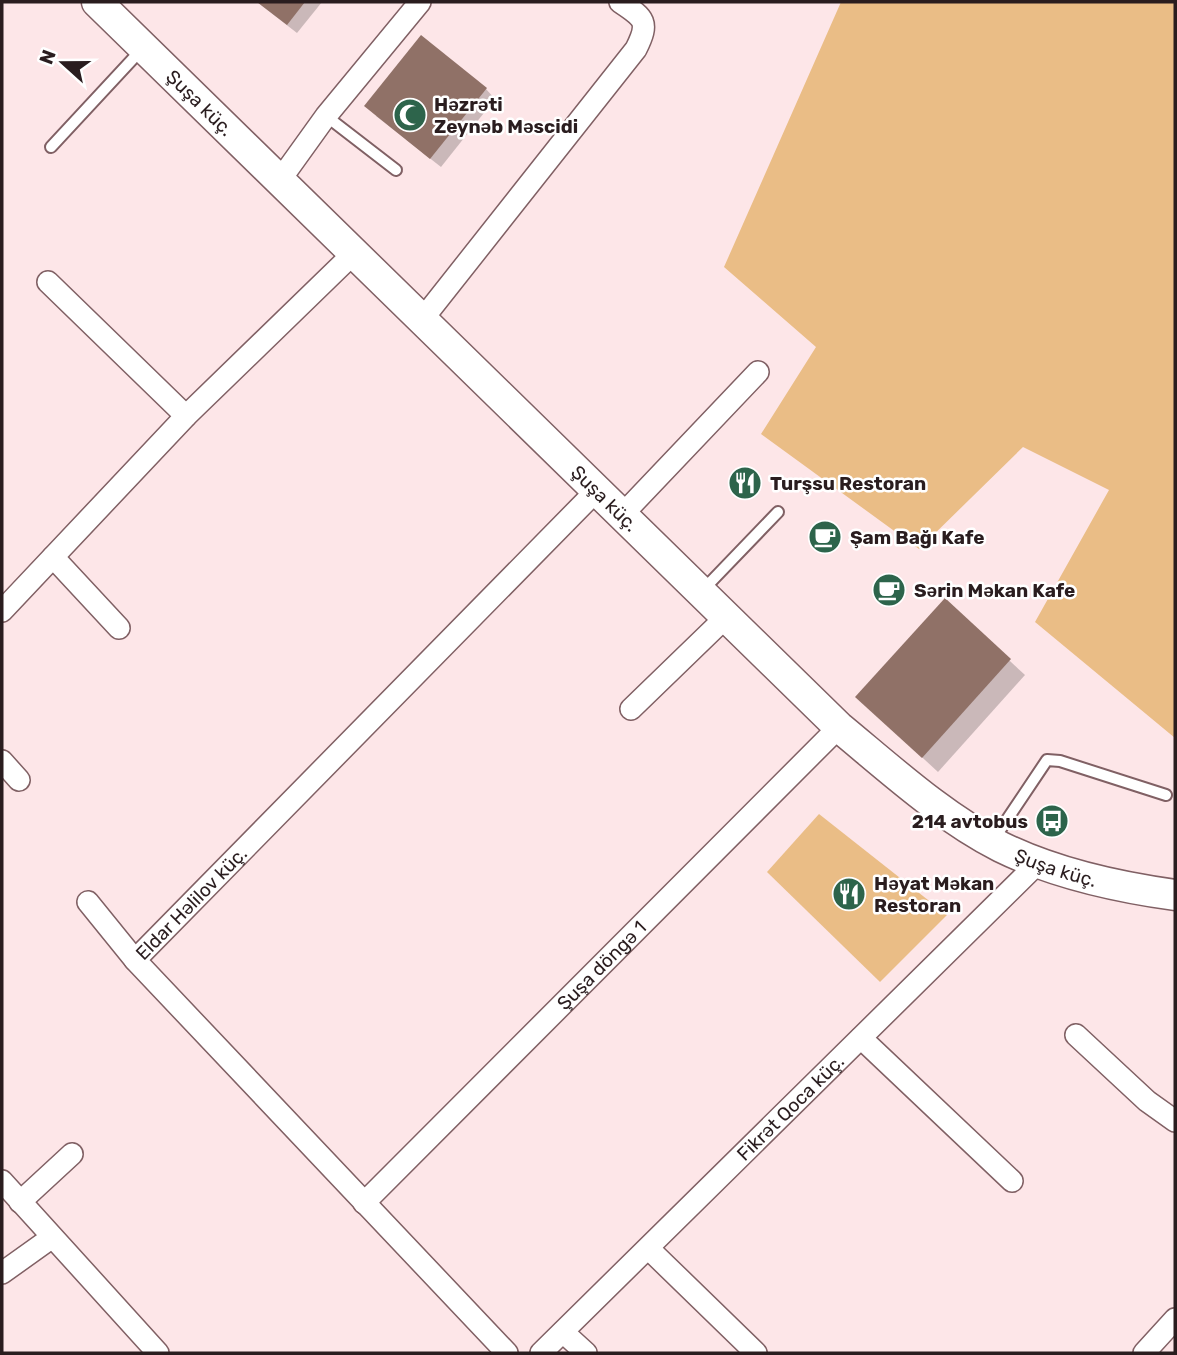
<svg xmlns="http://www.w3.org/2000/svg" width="1177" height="1355" font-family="Rubik,sans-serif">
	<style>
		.green { fill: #eabd86 }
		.shadow { fill: #0003 }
		.building { fill: #907167 }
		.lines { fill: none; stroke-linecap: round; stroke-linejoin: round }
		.lane-casing { stroke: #806064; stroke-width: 14 }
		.street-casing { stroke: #806064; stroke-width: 24 }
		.secondary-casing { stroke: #806064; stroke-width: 33 }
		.lane { stroke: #fff; stroke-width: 10 }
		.street { stroke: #fff; stroke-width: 21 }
		.secondary { stroke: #fff; stroke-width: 30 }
		.labels { text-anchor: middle; stroke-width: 5; stroke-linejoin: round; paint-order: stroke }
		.street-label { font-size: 19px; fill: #2a1d1f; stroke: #fff }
		.poi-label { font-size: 19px; font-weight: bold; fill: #2a1d1f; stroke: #fff; text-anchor: start }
	</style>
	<rect width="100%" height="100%" fill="#fde6e8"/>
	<g class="green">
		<polygon points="841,2 1175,2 1175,738 1035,622 1109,490 1023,447 919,549 761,434 816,347 724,267"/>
		<polygon points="819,814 947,915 880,982 767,872"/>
	</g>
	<g class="shadow">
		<polygon points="257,2 322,2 297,33"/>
		<polygon points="486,89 495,99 441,167 376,116"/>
		<polygon points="945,601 1025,675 938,772 873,712"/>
	</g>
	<g class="building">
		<polygon points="257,2 305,2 287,25"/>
		<polygon points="421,35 487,88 430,159 364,106"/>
		<polygon points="945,598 1011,659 922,758 855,697"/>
	</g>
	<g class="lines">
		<defs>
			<g id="lane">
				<polyline points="326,116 396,170"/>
				<polyline points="51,147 142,49"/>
				<polyline points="702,591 778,512"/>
				<polyline points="994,839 1047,760 1060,761 1166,795"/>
			</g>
			<g id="street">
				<polyline points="280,180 326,116 420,2"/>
				<polyline points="48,282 186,416"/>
				<path d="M421,321L636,49C650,21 644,18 620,2"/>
				<polyline points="621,516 758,372"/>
				<polyline points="53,557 119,628"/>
				<polyline points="2,611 186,416 354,253"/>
				<polyline points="631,709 725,618"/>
				<polyline points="2,761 19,780"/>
				<polyline points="88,902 135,960"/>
				<polyline points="1076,1035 1147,1101 1175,1121"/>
				<polyline points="861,1038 1012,1181"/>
				<polyline points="2,1181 158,1353"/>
				<polyline points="20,1202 72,1154"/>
				<path id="s1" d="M364,1203L839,727"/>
				<polyline points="649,1249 756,1353"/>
				<polyline points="2,1273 51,1238"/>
				<polyline points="563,1332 586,1353"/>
				<path id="s2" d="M507,1353L135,960L596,491"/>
				<path id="s3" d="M541,1353L1039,862"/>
				<polyline points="1144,1353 1175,1319"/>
			</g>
			<g id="secondary">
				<path id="s4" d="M97,2L839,727C890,769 942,817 1001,847C1054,873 1117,887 1175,895"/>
			</g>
		</defs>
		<use href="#lane" class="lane-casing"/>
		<use href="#street" class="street-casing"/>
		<use href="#secondary" class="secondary-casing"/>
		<use href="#lane" class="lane"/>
		<use href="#street" class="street"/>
		<use href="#secondary" class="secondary"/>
	</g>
	<defs>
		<symbol id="mosque-disc" viewBox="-11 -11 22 22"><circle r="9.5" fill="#2d644b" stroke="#fff"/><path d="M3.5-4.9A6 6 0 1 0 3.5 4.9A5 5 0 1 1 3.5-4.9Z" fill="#fff"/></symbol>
		<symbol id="restaurant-disc" viewBox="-11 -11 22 22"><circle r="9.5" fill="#2d644b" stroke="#fff"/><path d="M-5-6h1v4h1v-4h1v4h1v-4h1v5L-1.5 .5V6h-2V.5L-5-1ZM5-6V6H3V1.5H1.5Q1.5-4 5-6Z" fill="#fff"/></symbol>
		<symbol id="cafe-disc" viewBox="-11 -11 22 22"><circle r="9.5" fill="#2d644b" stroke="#fff"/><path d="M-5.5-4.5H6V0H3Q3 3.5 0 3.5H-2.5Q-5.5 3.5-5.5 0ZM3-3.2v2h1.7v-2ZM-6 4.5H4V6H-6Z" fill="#fff"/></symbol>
		<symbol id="bus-disc" viewBox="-11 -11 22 22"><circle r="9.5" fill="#2d644b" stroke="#fff"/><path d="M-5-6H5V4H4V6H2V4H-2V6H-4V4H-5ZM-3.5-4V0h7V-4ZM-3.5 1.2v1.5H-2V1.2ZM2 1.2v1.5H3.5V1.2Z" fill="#fff"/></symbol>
	</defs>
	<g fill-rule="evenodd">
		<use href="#mosque-disc" x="391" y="96" width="38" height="38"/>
		<use href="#restaurant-disc" x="726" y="464" width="38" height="38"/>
		<use href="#cafe-disc" x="806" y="518" width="38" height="38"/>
		<use href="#cafe-disc" x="870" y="571" width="38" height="38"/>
		<use href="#bus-disc" x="1033" y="802" width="38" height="38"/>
		<use href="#restaurant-disc" x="830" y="875" width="38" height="38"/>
	</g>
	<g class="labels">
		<g class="street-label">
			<text dy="7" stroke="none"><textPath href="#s4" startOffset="144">Şuşa küç.</textPath></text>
			<text dy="7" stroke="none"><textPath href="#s4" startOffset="710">Şuşa küç.</textPath></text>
			<text dy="7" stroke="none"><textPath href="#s4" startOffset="1298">Şuşa küç.</textPath></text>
			<text dy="7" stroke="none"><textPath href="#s2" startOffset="621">Eldar Həlilov küç.</textPath></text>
			<text dy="7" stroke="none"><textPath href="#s1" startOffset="336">Şuşa döngə 1</textPath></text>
			<text dy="7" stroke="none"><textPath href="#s3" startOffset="350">Fikrət Qoca küç.</textPath></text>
		</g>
		<g class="poi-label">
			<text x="434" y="111">Həzrəti<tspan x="434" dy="22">Zeynəb Məscidi</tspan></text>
			<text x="770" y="490">Turşsu Restoran</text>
			<text x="850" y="544">Şam Bağı Kafe</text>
			<text x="914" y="597">Sərin Məkan Kafe</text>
			<text x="1028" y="828" text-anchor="end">214 avtobus</text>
			<text x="874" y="890">Həyat Məkan<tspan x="874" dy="22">Restoran</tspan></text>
		</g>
	</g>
	<rect width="1177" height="1355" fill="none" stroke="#2a1d1f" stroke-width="7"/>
	<g transform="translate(63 63) rotate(291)" stroke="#ffffff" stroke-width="5" paint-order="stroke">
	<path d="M0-5L12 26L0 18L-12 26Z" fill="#2a1d1f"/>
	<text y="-10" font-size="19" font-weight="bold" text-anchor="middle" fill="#2a1d1f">N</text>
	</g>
</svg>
